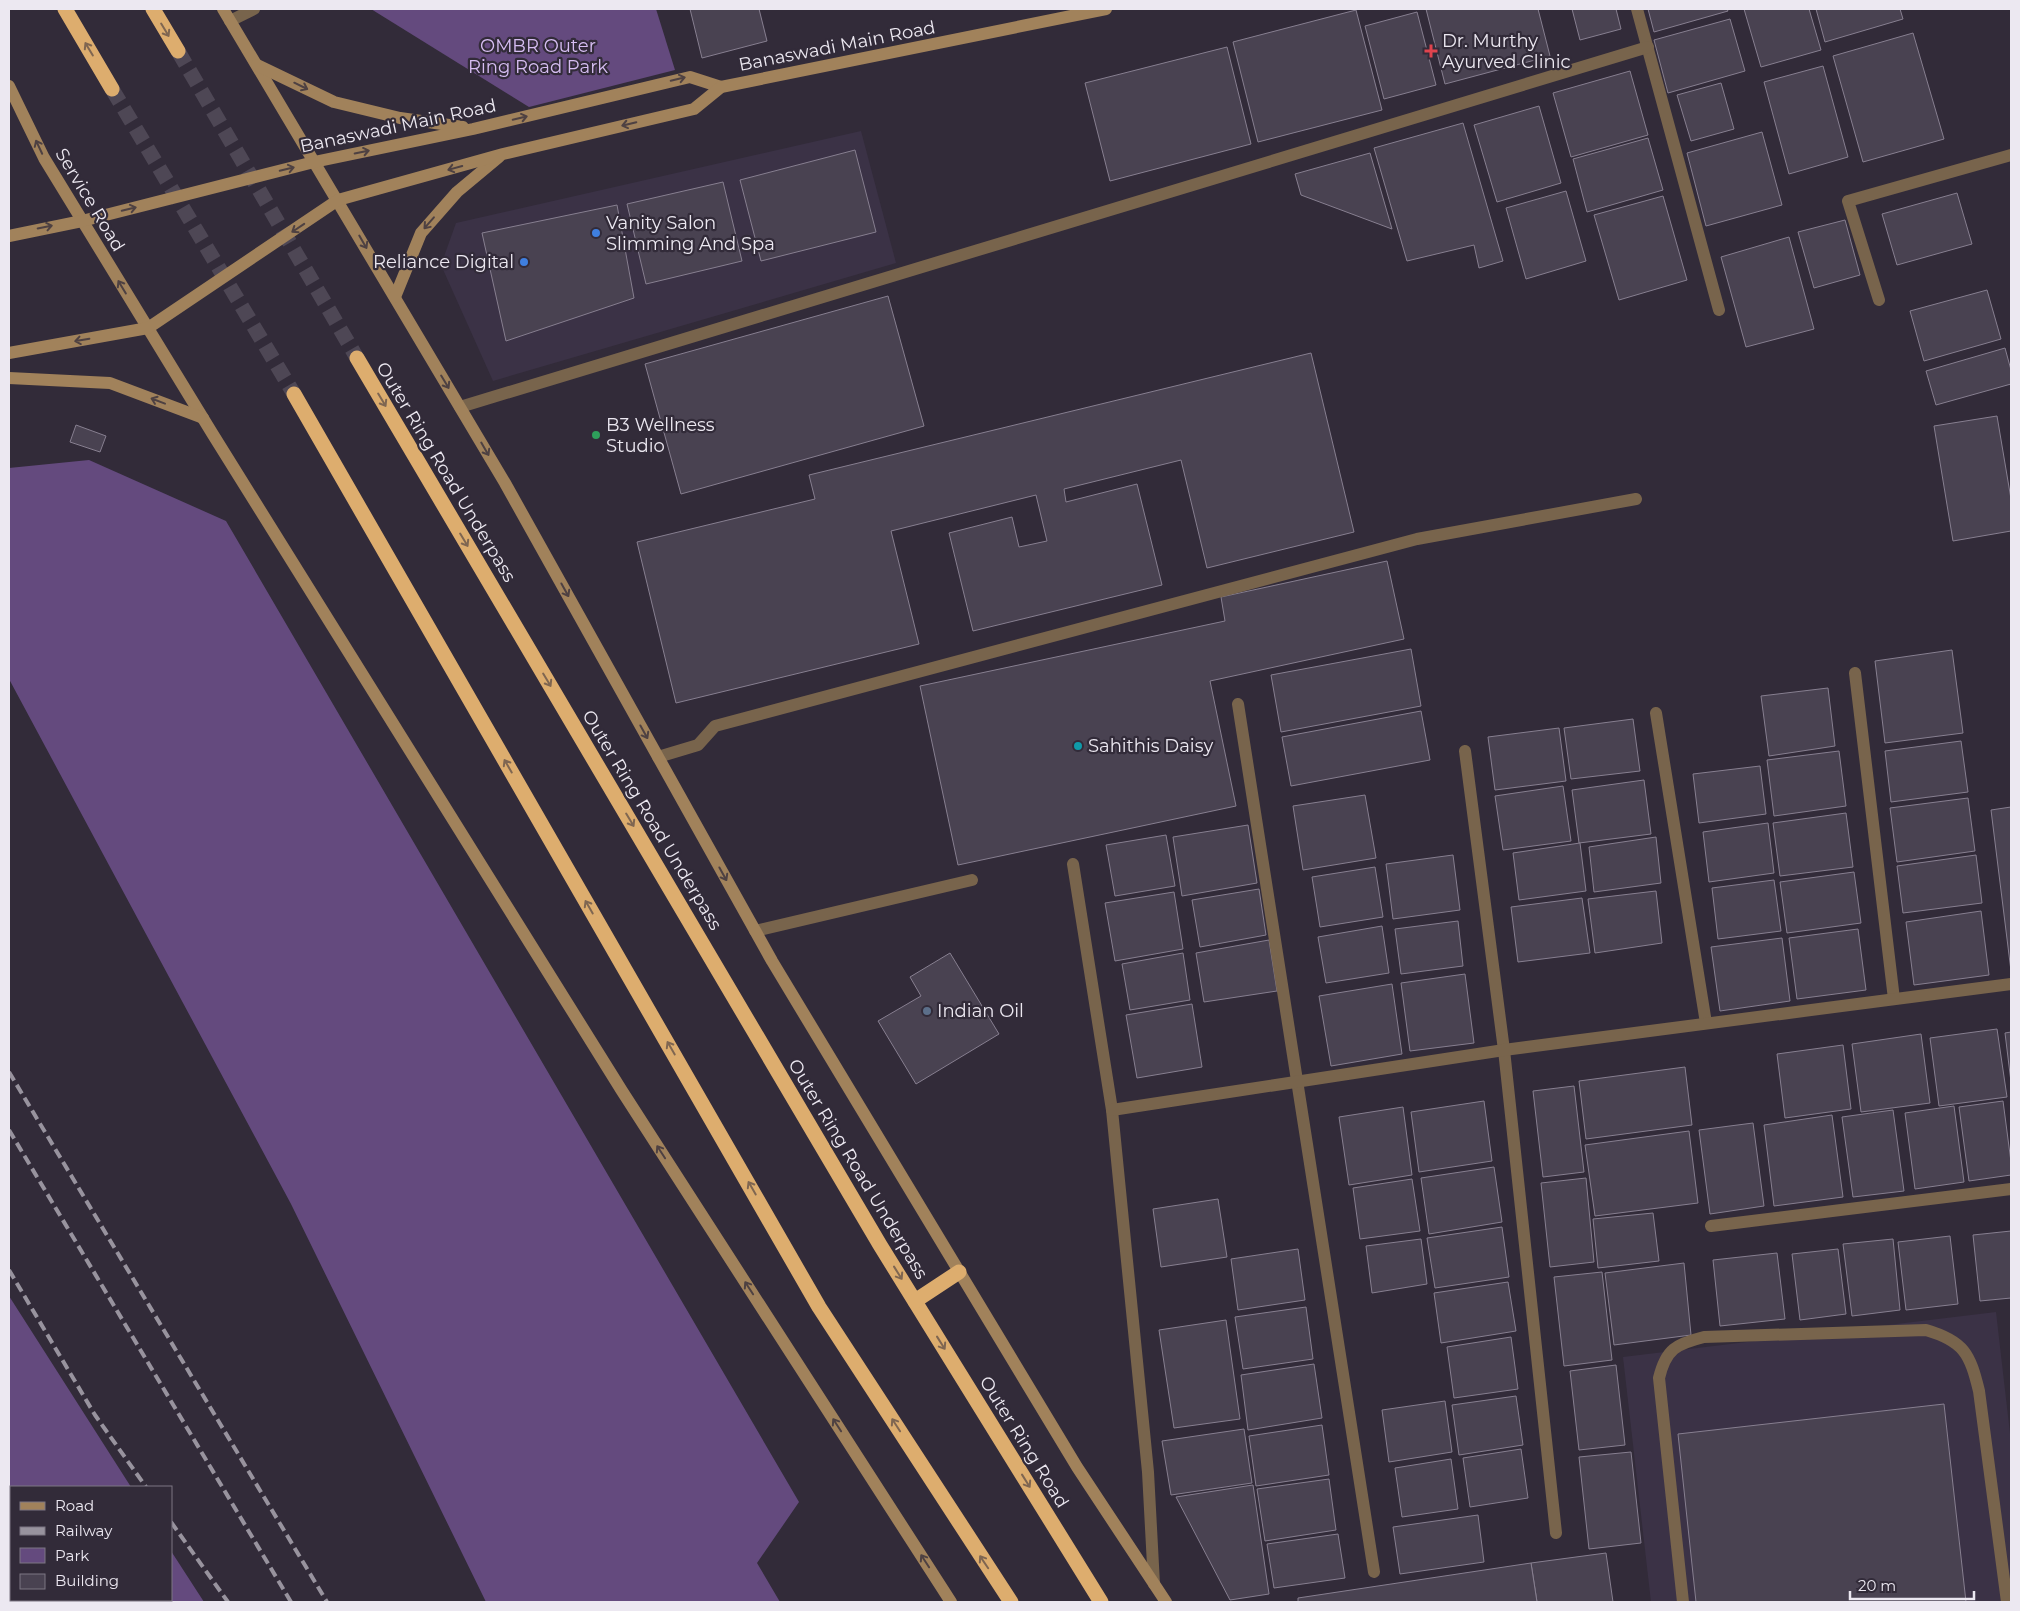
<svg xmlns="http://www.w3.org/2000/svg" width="2020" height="1611" font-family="Montserrat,sans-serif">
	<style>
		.built { fill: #3b3246 }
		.green { fill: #644a7e }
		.building { fill: #494251; stroke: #877f90 }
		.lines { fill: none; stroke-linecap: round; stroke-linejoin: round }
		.highway-tunnel { stroke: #4e4755; stroke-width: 15; stroke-dasharray: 15 8; stroke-linecap: butt }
		.lane { stroke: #78644c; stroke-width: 12 }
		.street { stroke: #78644c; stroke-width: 12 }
		.secondary { stroke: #a1825b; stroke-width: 12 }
		.highway { stroke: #ddad6e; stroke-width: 15 }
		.rail { stroke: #98939e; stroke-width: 4; stroke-dasharray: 10 5; stroke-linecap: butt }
		.oneway { stroke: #7f6651 }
		.oneway2 { stroke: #4e4142 }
		.health-dot { fill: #e0444e; stroke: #322b39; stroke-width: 2 }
		.shop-dot { fill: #3f7fe0; stroke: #322b39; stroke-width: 2 }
		.leisure-dot { fill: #2e9e5b; stroke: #322b39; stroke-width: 2 }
		.culture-dot { fill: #0f9aa8; stroke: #322b39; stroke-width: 2 }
		.service-dot { fill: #5c6f8a; stroke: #322b39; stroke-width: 2 }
		.labels { text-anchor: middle; stroke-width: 4.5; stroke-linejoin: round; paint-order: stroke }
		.poi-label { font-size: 18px; fill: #ece8f1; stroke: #322b39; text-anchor: start }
		.park-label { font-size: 18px; fill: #d7bef3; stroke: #322b39 }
		.street-label { font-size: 18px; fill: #ece8f1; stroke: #322b39 }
	</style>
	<rect width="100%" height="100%" fill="#322b39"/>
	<g class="built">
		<polygon points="861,131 896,263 493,381 441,265 456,223"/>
		<polygon points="1996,1312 2011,1442 2011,1602 1651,1602 1623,1357"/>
	</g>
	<g class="green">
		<polygon points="371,9 656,9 675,70 529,107"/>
		<polygon points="89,460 226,521 799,1502 757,1563 780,1602 486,1602 291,1204 9,679 9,468"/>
		<polygon points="9,1296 131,1487 11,1487 11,1600 171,1600 171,1551 204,1602 9,1602"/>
	</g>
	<g class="building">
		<polygon points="690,9 759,9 767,41 702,58"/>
		<polygon points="1426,9 1538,9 1550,56 1445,84"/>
		<polygon points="1572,9 1616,9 1621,29 1580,40"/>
		<polygon points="1648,9 1727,9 1728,11 1654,32"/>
		<polygon points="1744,9 1809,9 1821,50 1761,67"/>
		<polygon points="1816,9 1900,9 1903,19 1825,42"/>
		<polygon points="1356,10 1382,110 1258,142 1233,42"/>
		<polygon points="1417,12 1436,85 1384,99 1365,26"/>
		<polygon points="1730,19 1745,71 1668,93 1654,40"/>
		<polygon points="1913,33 1944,139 1863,162 1833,56"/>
		<polygon points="1227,47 1251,144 1110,181 1085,83"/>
		<polygon points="1823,66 1848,157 1789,174 1764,82"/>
		<polygon points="1630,71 1648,135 1571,157 1553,93"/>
		<polygon points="1721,83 1734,129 1691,141 1677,95"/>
		<polygon points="1539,106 1561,183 1497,202 1474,125"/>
		<polygon points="1463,123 1503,261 1479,268 1474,245 1407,261 1374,148"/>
		<polygon points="1762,132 1782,205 1706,226 1687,153"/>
		<polygon points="1648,138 1663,190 1587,212 1573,159"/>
		<polygon points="855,150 876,232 761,261 740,180"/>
		<polygon points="1370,153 1392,229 1301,195 1295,174"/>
		<polygon points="723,182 742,261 646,284 627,204"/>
		<polygon points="1566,191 1586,261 1526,279 1506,208"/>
		<polygon points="1957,193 1972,244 1897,265 1882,214"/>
		<polygon points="1663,196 1687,280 1619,300 1594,215"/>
		<polygon points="617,205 634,298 506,341 482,233"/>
		<polygon points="1845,220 1860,275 1814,288 1798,232"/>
		<polygon points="1789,237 1814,329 1746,347 1721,257"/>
		<polygon points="1987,290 2001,339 1924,361 1910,311"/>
		<polygon points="888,296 924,426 681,494 645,364"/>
		<polygon points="2005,348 2011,370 2011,384 1936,405 1926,371"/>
		<polygon points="1311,353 1354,532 1207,568 1181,460 1064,489 1066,502 1137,484 1162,585 973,631 949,533 1012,517 1019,547 1047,541 1036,495 891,531 919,644 676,703 637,542 815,499 809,475"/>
		<polygon points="1997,416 2011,499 2011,531 1953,541 1934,426"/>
		<polygon points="76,425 106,436 100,452 70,442"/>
		<polygon points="1387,561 1404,639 1210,681 1236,806 958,865 920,686 1225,621 1221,597"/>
		<polygon points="1411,649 1421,706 1281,732 1271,675"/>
		<polygon points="1952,650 1963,733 1885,743 1875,661"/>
		<polygon points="1828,688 1835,746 1769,756 1761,696"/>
		<polygon points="1421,711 1430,760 1291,786 1282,737"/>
		<polygon points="1633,719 1640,771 1571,779 1564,728"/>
		<polygon points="1559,728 1566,781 1495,790 1488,737"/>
		<polygon points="1961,741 1968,792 1891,802 1885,751"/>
		<polygon points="1839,751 1846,806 1774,816 1767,760"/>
		<polygon points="1760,766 1766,814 1699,823 1693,774"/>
		<polygon points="1644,780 1651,834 1579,843 1572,790"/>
		<polygon points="1563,786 1571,841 1503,850 1495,796"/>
		<polygon points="1365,795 1376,858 1303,870 1293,806"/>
		<polygon points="1968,798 1975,851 1897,862 1890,808"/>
		<polygon points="2011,807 2011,971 1991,810"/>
		<polygon points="1846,813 1853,867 1780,876 1773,823"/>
		<polygon points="1768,823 1774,873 1709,882 1703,832"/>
		<polygon points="1248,825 1257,883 1182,896 1173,837"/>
		<polygon points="1166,835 1175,886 1115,896 1106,845"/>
		<polygon points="1656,837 1661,883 1594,892 1589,847"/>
		<polygon points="1580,843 1586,891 1519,900 1513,853"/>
		<polygon points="1453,855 1460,910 1393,919 1386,864"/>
		<polygon points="1976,855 1982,903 1903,913 1897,866"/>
		<polygon points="1375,867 1383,917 1320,927 1312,877"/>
		<polygon points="1854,872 1861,923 1787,933 1780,882"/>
		<polygon points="1774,880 1781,931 1718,939 1712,888"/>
		<polygon points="1259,889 1266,935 1200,947 1192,900"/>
		<polygon points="1656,891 1662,943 1595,953 1588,899"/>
		<polygon points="1174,892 1183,949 1115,961 1105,903"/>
		<polygon points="1582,898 1590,953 1518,962 1511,907"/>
		<polygon points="1981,911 1989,975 1914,985 1906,922"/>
		<polygon points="1458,921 1463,966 1401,974 1395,929"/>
		<polygon points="1382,926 1389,973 1326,983 1318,937"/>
		<polygon points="1858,929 1866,990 1797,999 1789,938"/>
		<polygon points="1782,938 1790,1001 1720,1011 1711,947"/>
		<polygon points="1269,940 1277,991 1204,1002 1196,953"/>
		<polygon points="950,953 999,1034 916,1084 878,1021 921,996 910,977"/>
		<polygon points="1183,953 1190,1000 1130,1010 1122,964"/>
		<polygon points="1465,974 1474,1043 1410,1051 1401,983"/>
		<polygon points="1392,984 1402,1054 1331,1066 1319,996"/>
		<polygon points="1192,1004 1202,1067 1137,1078 1126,1015"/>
		<polygon points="1997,1029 2007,1097 1939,1106 1930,1038"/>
		<polygon points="2011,1032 2011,1082 2005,1033"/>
		<polygon points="1921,1034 1930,1103 1861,1112 1852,1044"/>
		<polygon points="1843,1045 1851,1109 1785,1118 1777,1054"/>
		<polygon points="1685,1067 1692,1125 1586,1139 1579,1081"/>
		<polygon points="1574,1086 1584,1172 1543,1177 1533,1091"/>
		<polygon points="1484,1101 1492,1161 1419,1172 1411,1112"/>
		<polygon points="2003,1101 2011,1162 2011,1175 1969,1181 1959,1107"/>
		<polygon points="1954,1106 1964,1182 1915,1189 1905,1113"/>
		<polygon points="1403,1107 1412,1175 1349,1185 1339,1117"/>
		<polygon points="1893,1110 1904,1191 1853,1197 1842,1117"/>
		<polygon points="1832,1115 1843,1197 1774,1206 1764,1125"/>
		<polygon points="1753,1123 1764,1206 1710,1214 1699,1130"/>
		<polygon points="1689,1131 1698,1203 1595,1216 1585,1145"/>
		<polygon points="1494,1167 1502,1222 1429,1234 1421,1178"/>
		<polygon points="1586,1178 1594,1262 1550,1267 1541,1183"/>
		<polygon points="1412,1179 1420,1231 1360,1239 1353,1188"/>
		<polygon points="1218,1199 1227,1257 1161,1267 1153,1209"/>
		<polygon points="1653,1213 1659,1261 1598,1268 1593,1219"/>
		<polygon points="1502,1227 1509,1277 1435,1288 1427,1238"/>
		<polygon points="2011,1231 2011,1298 1980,1301 1973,1235"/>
		<polygon points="1950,1236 1958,1304 1906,1310 1898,1242"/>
		<polygon points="1421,1239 1427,1284 1372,1293 1366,1246"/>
		<polygon points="1893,1239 1900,1310 1852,1316 1843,1244"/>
		<polygon points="1298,1249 1305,1300 1238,1310 1231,1259"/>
		<polygon points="1838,1249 1846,1314 1800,1320 1792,1254"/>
		<polygon points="1777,1253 1785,1319 1720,1326 1713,1260"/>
		<polygon points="1684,1263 1691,1335 1614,1345 1605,1273"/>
		<polygon points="1602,1272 1612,1360 1564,1366 1554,1277"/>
		<polygon points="1508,1282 1516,1331 1441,1343 1434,1293"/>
		<polygon points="1306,1307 1313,1359 1243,1369 1235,1317"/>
		<polygon points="1226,1320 1240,1419 1174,1428 1159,1330"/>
		<polygon points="1511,1337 1518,1389 1454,1398 1447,1347"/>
		<polygon points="1314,1364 1322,1418 1248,1430 1241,1375"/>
		<polygon points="1616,1365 1625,1445 1579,1450 1570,1371"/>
		<polygon points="1516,1396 1523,1445 1459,1455 1452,1405"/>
		<polygon points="1445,1401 1452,1452 1389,1462 1382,1410"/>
		<polygon points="1944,1404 1966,1602 1696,1602 1678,1434"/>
		<polygon points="1322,1425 1329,1475 1256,1486 1249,1436"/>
		<polygon points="1244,1429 1252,1483 1171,1495 1162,1441"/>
		<polygon points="1521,1449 1528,1498 1470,1507 1463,1458"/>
		<polygon points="1631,1452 1641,1543 1589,1549 1579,1457"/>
		<polygon points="1451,1459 1458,1509 1402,1517 1395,1468"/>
		<polygon points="1329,1479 1336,1530 1265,1541 1257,1489"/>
		<polygon points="1253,1485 1269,1594 1230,1600 1176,1497"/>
		<polygon points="1478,1515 1484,1562 1400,1574 1393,1527"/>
		<polygon points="1338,1534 1345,1578 1274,1588 1267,1544"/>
		<polygon points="1606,1553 1613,1602 1537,1602 1531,1563"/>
		<polygon points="1531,1563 1537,1602 1298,1602 1298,1598"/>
	</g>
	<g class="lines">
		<g class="highway-tunnel">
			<polyline points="178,51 357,358"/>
			<polyline points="112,89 294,394"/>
		</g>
		<g class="lane">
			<polyline points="658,757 698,745 715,726 1417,539 1636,499"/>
			<path d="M1683,1602L1659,1378C1666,1349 1676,1344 1704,1337L1926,1330C1964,1341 1970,1354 1979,1391L2007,1602"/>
		</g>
		<g class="street">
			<polyline points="1637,9 1719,310"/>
			<polyline points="230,21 254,9"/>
			<polyline points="1879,300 1848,201 2011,155"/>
			<polyline points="460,407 1648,47"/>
			<polyline points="1855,673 1894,999"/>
			<polyline points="1238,704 1374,1572"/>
			<polyline points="1656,713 1706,1023"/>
			<polyline points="1465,751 1504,1050 1556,1533"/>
			<polyline points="1073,864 1112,1110 1148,1472 1154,1584"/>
			<polyline points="755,931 972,880"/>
			<polyline points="1112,1110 1504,1050 2011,984"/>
			<polyline points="1711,1226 2011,1189"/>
		</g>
		<g class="secondary">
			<polyline points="223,9 505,483 772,961 1077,1467 1166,1602"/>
			<polyline points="257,65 334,102 400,118 463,127"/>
			<polyline points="9,86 44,158 212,433 622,1091 951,1602"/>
			<polyline points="9,236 82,221 314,162 473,129 690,77 721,87"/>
			<polyline points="395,297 421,233 457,192 499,157"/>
			<polyline points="9,353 148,328 338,200 503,154 694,109 721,87 1106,9"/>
			<polyline points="9,378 110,383 203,418"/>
		</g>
		<g class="highway">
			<polyline points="65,9 112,89"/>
			<polyline points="153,9 178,51"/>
			<polyline points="357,358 880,1245 1101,1602"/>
			<polyline points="294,394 819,1307 1011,1602"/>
			<polyline points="915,1301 959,1272"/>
		</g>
		<g class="rail">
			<polyline points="9,1072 327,1602"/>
			<polyline points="9,1130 291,1602"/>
			<polyline points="9,1270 95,1415 146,1487"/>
			<polyline points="171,1522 228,1602"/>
		</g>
	</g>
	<defs><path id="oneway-shaft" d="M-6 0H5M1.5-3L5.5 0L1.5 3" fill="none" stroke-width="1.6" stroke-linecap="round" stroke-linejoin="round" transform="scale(1.25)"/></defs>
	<g class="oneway">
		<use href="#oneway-shaft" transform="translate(165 30) rotate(59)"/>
		<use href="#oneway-shaft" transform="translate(89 49) rotate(-121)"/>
		<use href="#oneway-shaft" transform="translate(382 400) rotate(59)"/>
		<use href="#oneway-shaft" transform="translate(464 540) rotate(59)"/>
		<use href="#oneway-shaft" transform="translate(547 680) rotate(59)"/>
		<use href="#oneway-shaft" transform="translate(508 766) rotate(-120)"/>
		<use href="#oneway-shaft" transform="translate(630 820) rotate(59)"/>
		<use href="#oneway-shaft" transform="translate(589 907) rotate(-120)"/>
		<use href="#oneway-shaft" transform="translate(671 1048) rotate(-120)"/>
		<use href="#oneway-shaft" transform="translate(752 1188) rotate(-120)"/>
		<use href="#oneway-shaft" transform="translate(898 1273) rotate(58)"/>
		<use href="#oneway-shaft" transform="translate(941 1343) rotate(58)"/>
		<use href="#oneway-shaft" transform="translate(896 1425) rotate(-123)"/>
		<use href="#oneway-shaft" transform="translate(1026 1481) rotate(58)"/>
		<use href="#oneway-shaft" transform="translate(984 1562) rotate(-124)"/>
	</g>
	<g class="oneway2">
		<use href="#oneway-shaft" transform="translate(678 79) rotate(-14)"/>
		<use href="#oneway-shaft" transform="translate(301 86) rotate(26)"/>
		<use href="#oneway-shaft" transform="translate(520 118) rotate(-13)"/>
		<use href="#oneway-shaft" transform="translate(629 124) rotate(167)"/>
		<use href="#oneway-shaft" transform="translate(39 147) rotate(-115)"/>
		<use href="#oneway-shaft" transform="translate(362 152) rotate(-12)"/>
		<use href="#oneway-shaft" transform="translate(455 168) rotate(165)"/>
		<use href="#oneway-shaft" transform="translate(287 169) rotate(-14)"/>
		<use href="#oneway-shaft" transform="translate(129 209) rotate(-14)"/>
		<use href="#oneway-shaft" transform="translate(429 223) rotate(131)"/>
		<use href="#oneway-shaft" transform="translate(45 227) rotate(-11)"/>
		<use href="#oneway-shaft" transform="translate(298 228) rotate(146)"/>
		<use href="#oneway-shaft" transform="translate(363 242) rotate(60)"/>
		<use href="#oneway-shaft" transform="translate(122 287) rotate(-121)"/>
		<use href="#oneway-shaft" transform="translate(82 340) rotate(170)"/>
		<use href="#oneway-shaft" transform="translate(445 382) rotate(59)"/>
		<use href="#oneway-shaft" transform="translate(158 401) rotate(-159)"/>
		<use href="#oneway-shaft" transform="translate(485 449) rotate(60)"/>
		<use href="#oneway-shaft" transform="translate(565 590) rotate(61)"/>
		<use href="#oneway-shaft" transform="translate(644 732) rotate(61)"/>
		<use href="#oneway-shaft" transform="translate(723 874) rotate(61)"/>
		<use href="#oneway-shaft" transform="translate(661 1152) rotate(-123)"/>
		<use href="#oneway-shaft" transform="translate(749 1288) rotate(-123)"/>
		<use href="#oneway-shaft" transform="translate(837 1425) rotate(-123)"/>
		<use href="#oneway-shaft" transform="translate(925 1561) rotate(-123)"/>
	</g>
	<path class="health-dot" d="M1428.5 43.5h5v5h5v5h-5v5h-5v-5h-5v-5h5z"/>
	<g class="shop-dot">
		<circle cx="596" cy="233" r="5"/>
		<circle cx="524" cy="262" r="5"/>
	</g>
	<circle class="leisure-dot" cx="596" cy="435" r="5"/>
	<circle class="culture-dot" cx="1078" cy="746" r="5"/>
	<circle class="service-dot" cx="927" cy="1011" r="5"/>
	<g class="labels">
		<g class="poi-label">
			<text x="1442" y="47">Dr. Murthy<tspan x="1442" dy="21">Ayurved Clinic</tspan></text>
			<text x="606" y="229">Vanity Salon<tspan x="606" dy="21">Slimming And Spa</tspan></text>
			<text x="514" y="268" text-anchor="end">Reliance Digital</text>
			<text x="606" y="431">B3 Wellness<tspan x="606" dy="21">Studio</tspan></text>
			<text x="1088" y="752">Sahithis Daisy</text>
			<text x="937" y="1017">Indian Oil</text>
		</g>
		<g class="park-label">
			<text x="538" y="52">OMBR Outer<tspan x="538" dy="21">Ring Road Park</tspan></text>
		</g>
		<g class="street-label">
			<text transform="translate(837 46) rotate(-11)" y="6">Banaswadi Main Road</text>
			<text transform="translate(398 126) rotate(-12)" y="6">Banaswadi Main Road</text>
			<text transform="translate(90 200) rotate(59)" y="6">Service Road</text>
			<text transform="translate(446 472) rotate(59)" y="6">Outer Ring Road Underpass</text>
			<text transform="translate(652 820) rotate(59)" y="6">Outer Ring Road Underpass</text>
			<text transform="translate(858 1169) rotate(59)" y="6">Outer Ring Road Underpass</text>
			<text transform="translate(1024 1442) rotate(58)" y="6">Outer Ring Road</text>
		</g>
	</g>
	<rect width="2020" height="1611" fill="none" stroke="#ece8f1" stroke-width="20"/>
	<rect x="10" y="1486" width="162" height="115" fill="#322b39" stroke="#7c7783"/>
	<rect x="20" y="1502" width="25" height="8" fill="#a1825b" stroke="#7c7783"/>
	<text x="55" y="1511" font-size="15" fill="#ece8f1">Road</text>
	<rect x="20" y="1527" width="25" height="8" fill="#98939e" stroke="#7c7783"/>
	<text x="55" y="1536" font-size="15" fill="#ece8f1">Railway</text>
	<rect x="20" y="1548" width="25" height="15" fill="#644a7e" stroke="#7c7783"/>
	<text x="55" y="1561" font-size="15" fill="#ece8f1">Park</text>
	<rect x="20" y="1574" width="25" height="15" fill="#494251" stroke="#7c7783"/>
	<text x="55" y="1586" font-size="15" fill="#ece8f1">Building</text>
	<path d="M1850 1591v8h124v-8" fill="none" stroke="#ece8f1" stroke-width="2.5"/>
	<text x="1858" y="1591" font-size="15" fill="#ece8f1" stroke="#322b39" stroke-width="4" paint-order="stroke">20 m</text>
</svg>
